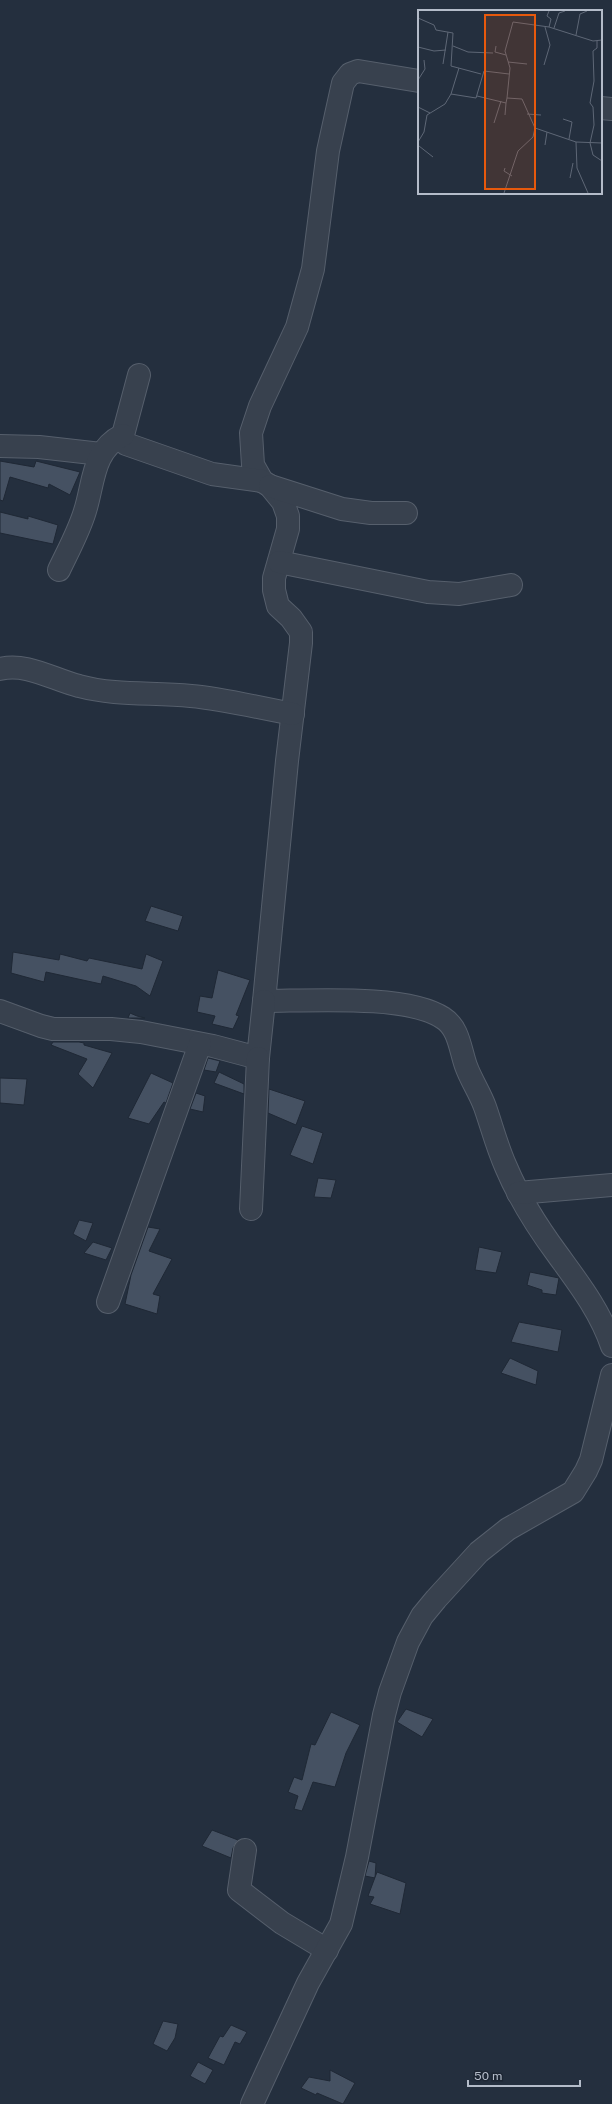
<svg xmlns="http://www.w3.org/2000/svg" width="612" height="2104" font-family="'Public Sans',sans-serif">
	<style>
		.building { fill: #455162; stroke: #1f2835 }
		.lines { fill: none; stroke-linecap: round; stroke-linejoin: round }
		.minor-casing { stroke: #565f6c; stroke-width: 24 }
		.minor { stroke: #38414e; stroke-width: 22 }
		.inset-road { fill: none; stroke: #5e6776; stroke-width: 1 }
		.view { fill: #e8590c; fill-opacity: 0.15; stroke: #e8590c; stroke-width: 2 }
		.inset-edge { fill: none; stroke: #b4bcc9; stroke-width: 2 }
	</style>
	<rect width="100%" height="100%" fill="#242f3e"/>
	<g class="building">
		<polygon points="0,461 34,467 36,461 80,472 70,495 49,484 48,488 10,477 3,501 0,500"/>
		<polygon points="0,512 28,519 28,516 58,525 53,544 0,533"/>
		<polygon points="151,906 183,916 178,931 145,921"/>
		<polygon points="13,952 59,960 60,954 87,961 89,958 142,969 146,954 163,961 150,996 136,986 103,976 101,984 46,972 44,982 11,973"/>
		<polygon points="218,970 250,980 236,1015 239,1016 233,1029 212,1024 215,1016 197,1012 200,996 212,998"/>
		<polygon points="130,1013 137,1016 145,1018 128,1018"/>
		<polygon points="53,1042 79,1042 84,1043 84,1045 112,1053 93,1088 78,1074 87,1059 51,1045"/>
		<polygon points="208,1058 220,1061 216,1072 204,1070"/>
		<polygon points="219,1072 244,1084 244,1094 214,1083"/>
		<polygon points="151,1073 173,1083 166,1103 164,1102 149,1124 128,1118"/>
		<polygon points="0,1078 27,1079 24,1105 0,1103"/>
		<polygon points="269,1089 305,1101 296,1125 268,1113"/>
		<polygon points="196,1093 205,1096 203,1112 190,1109"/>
		<polygon points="302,1126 323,1133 313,1164 290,1155"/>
		<polygon points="318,1178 336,1180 331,1198 314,1197"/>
		<polygon points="79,1220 93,1223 86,1241 73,1234"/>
		<polygon points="148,1227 160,1229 149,1251 172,1259 153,1294 160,1296 157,1314 125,1304 131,1275"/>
		<polygon points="93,1242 112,1248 106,1260 84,1253"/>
		<polygon points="479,1247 502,1252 496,1273 475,1270"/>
		<polygon points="530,1272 559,1278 556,1295 542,1293 542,1290 527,1285"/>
		<polygon points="519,1322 562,1330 558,1352 511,1342"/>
		<polygon points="510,1358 538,1371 536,1385 501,1373"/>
		<polygon points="406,1709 433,1719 422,1737 397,1722"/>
		<polygon points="331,1712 360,1725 346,1753 335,1787 313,1782 302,1811 294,1809 298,1796 288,1792 294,1777 302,1780 311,1744 315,1745"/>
		<polygon points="212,1830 238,1840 233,1848 231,1858 202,1846"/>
		<polygon points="369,1861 376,1863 375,1878 365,1876"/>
		<polygon points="377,1872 406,1883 400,1914 370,1904 374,1897 368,1896"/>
		<polygon points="163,2021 178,2024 175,2038 167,2051 153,2044"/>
		<polygon points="231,2025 247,2032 240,2044 235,2042 224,2065 208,2058 220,2036 223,2037"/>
		<polygon points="198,2062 213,2070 205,2084 190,2076"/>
		<polygon points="330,2070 355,2083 343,2104 317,2093 316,2095 301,2088 309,2077 330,2081"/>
	</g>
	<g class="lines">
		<defs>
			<g id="minor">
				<path d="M419,81L358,71L350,74L343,83L328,151L313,269L297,327L260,406L251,433L253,465L262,481L270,486L283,502L288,516V529L274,578V590L278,606L291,618L301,632V643L287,761L264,1001C308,1001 408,994 443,1018C459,1028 460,1049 466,1066C471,1080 480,1093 485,1107C492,1127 497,1147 506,1167C519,1198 538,1228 558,1255C579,1284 600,1311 612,1346"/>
				<polyline points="601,108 612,109"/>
				<polyline points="139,375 123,435 123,441 126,444 212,474 262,481"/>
				<polyline points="0,446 39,447 101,454"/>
				<polyline points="270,486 342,509 371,513 406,513"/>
				<polyline points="279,562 428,592 459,594 511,585"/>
				<path d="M59,570C68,551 79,531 85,511C94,483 92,450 123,435"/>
				<path d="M0,669C26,662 54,680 79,686C116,696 153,692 191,696C225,699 259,708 293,714"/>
				<polyline points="0,1011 41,1026 53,1029 111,1029 141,1032 213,1046 258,1058 264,1001"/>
				<polyline points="518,1193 612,1185"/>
				<polyline points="251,1209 258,1058"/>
				<polyline points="108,1302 200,1044"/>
				<polyline points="245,1850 239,1890 282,1923 327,1950"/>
				<polyline points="252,2104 308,1983 341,1924 357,1857 384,1715 390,1692 408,1642 422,1616 436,1599 479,1552 508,1529 573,1492 586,1471 591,1460 612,1375"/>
			</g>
		</defs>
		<use href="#minor" class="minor-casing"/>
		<use href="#minor" class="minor"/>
	</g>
	<g transform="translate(418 10)">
		<rect width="184" height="184" fill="#242f3e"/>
		<path class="inset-road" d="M131,1L129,6L133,9L131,17M0,8L16,15L18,20L35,23L33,56L63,64M136,18L141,3L147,1M158,25L162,4L169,1M179,31V38L175,41L176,71L172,93L175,97L176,115L172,133L175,145L184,151M35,36L50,42L75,43M78,36L77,42L88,45M0,37L16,41L28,40M90,52L109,54M25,54L30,22M126,55L132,35L127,17M0,70L7,59L6,50M33,84L41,58M59,86L88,93L89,88M0,97L12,103M109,104L123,105M87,105L88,93M145,109L154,112L151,129M76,113L83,91M117,118L158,132L184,133M0,132L6,122L9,105L27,94L33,84L58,88L66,61L91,64M158,132L159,158L170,183M127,135L129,122M1,136L15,147M87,158L86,161L94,166M152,168L155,153M86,183L100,141L115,127L117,118L104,89L89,88L92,58L87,41L95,12L131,17L175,31L184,30"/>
		<path class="view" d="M67,5H117V179H67Z"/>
		<rect width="184" height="184" class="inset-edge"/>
	</g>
	<path d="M468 2080v6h112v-6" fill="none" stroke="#b4bcc9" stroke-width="2"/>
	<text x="474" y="2080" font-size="12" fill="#b4bcc9" stroke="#1d2633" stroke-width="3" paint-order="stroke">50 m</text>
</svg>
